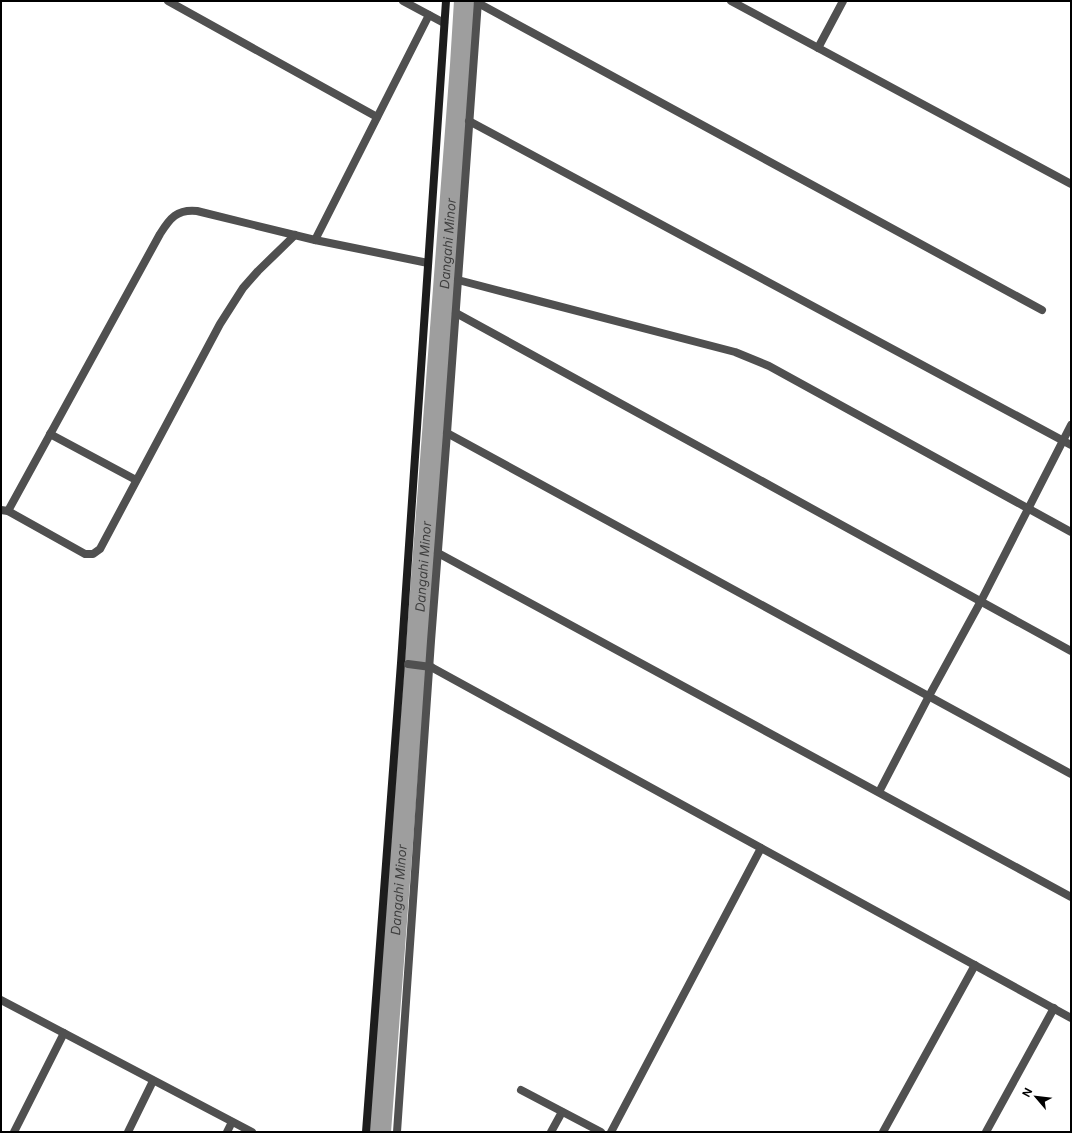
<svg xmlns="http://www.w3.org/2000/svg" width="1072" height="1133" font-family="Inter,sans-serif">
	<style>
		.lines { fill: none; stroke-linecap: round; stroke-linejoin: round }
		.canal { stroke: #9e9e9e; stroke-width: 22 }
		.street { stroke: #505050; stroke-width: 8 }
		.secondary { stroke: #1d1d1d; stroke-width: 8 }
		.street-bridge { stroke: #505050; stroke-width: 8 }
		.labels { text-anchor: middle; stroke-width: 3; stroke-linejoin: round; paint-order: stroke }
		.water-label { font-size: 13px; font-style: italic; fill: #3f3f3f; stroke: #fff }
	</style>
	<rect width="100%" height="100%" fill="#fff"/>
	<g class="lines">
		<path class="canal" id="s1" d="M380,1132L461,65L465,1"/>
		<g class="street">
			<polyline points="168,1 377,117"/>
			<polyline points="403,1 444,23"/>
			<polyline points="731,1 1071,184"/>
			<polyline points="478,3 1042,310"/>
			<polyline points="818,48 843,1"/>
			<polyline points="469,121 1071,445"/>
			<polyline points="315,240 429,15"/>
			<polyline points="458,280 735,352 769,366 1071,532"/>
			<polyline points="456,313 1071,651"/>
			<polyline points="447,433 1071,774"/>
			<polyline points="50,434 136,480"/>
			<polyline points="1,510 8,511 85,554 93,554 100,549 220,324 243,288 258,271 295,235"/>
			<path d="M8,511L160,234C170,218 177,209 197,211L315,240L428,263"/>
			<polyline points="438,553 1071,897"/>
			<polyline points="431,667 1071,1018"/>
			<polyline points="879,792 929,696 981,601 1071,425"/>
			<polyline points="1,1000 252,1132"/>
			<polyline points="521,1090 601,1132"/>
			<polyline points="14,1132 64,1033"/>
			<polyline points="128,1132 153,1081"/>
			<polyline points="227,1132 232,1122"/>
			<polyline points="397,1132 431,641 447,433 478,1"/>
			<polyline points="551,1132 562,1112"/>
			<polyline points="611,1132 761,848"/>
			<polyline points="883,1132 975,965"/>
			<polyline points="986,1132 1054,1008"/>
		</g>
		<polyline class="secondary" points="366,1132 401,663 446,1"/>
		<polyline class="street-bridge" points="408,664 431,667"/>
	</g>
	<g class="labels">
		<g class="water-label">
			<text dy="5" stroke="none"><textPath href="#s1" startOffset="891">Dangahi Minor</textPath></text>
			<text dy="5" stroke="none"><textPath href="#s1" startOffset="567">Dangahi Minor</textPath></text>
			<text dy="5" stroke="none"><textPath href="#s1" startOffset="243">Dangahi Minor</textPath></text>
		</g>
	</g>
	<rect width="1072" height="1133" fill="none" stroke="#000000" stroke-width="4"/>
	<g transform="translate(1036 1097) rotate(298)" stroke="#ffffff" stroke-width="3" paint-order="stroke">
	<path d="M0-3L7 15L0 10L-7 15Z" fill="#000000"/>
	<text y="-6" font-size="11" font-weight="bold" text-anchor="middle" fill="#000000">N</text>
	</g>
</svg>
